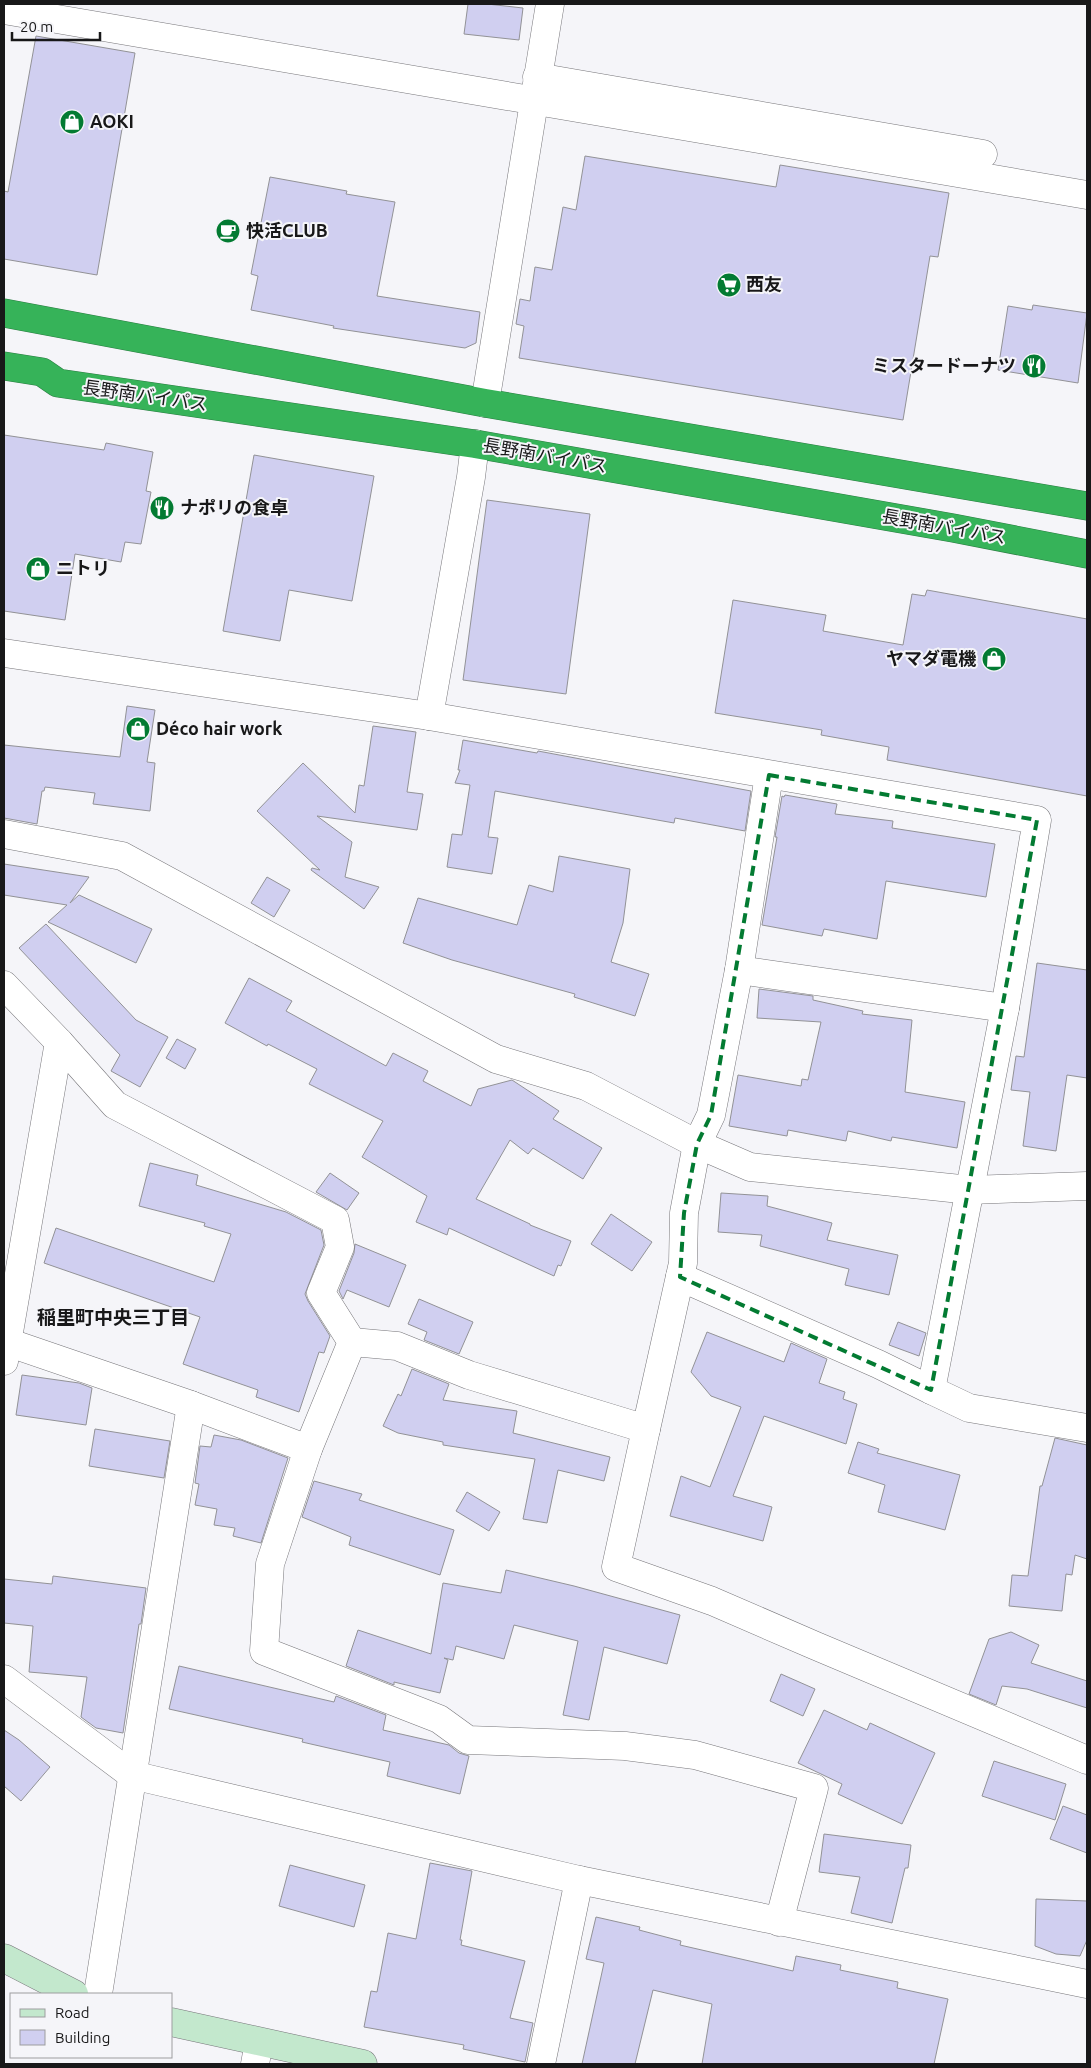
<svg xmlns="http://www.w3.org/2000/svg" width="1091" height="2068" font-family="Ubuntu,'Noto Sans JP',sans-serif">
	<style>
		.building { fill: #d0cff0; stroke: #929296 }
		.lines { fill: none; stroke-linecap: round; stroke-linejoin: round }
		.street-casing { stroke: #77767a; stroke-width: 29 }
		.secondary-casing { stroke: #77767a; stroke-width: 29 }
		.highway-casing { stroke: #2c7d43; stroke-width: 29 }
		.street { stroke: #fff; stroke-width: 28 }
		.secondary { stroke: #c3e8cd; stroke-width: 28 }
		.highway { stroke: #36b359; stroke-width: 28 }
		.marked { fill: none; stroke: #037b32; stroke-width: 4; stroke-dasharray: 10 6; stroke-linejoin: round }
		.labels { text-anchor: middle; stroke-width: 4; stroke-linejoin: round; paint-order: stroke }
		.poi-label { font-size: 18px; font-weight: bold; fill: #181819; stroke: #f5f5f9; text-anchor: start }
		.street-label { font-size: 18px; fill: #181819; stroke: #f5f5f9 }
		.neighbourhood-label { font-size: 19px; font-weight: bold; fill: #181819; stroke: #f5f5f9 }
	</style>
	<rect width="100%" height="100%" fill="#f5f5f9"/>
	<g class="building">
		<polygon points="468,4 487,4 523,8 519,40 464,34"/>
		<polygon points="36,36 135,53 97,275 4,259 4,191 8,192"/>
		<polygon points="585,156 776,187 780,165 949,193 938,257 930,256 903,420 519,358 524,326 516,324 520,299 530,301 535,267 552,270 563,207 576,210"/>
		<polygon points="270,177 347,191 346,194 395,202 377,296 480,312 476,343 465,348 333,328 334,326 251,310 258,276 251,274"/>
		<polygon points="1033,305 1087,313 1078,383 998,370 1008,306 1032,310"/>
		<polygon points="4,435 104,450 106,443 153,452 146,491 151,492 141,544 125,542 121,562 75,554 65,620 4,611"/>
		<polygon points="254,455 374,476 352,601 289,590 280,641 223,631"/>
		<polygon points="487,500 590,514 566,694 463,680"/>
		<polygon points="927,590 1087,619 1087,796 887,760 889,747 821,735 822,730 715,713 733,600 826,615 823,631 903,645 912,594 925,596"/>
		<polygon points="127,706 155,710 147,762 155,763 150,811 93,804 95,793 45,787 44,791 42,791 37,824 4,818 4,745 120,757"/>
		<polygon points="373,726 416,732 407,792 423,794 417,830 317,816 352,842 345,877 379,887 364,909 311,870 312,868 320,870 257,811 303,763 355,813 359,785 364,786"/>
		<polygon points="463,740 537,753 538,751 751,791 745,831 675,818 674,823 495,791 488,837 498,838 492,874 447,867 452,834 462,835 470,785 455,783 460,770 458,770"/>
		<polygon points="785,795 837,804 835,814 893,821 892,828 995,844 986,897 886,881 877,939 824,929 822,936 762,925 777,837 775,837 782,796 784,797"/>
		<polygon points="559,856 630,869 623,923 611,962 649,974 635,1016 574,997 575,994 452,960 403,943 418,898 517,925 529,885 553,892"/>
		<polygon points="4,864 89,877 70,903 79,895 152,929 136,963 48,922 67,905 4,895"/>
		<polygon points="267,877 290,890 274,917 251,903"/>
		<polygon points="46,924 136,1020 168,1037 140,1087 111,1071 120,1055 19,948"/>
		<polygon points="1037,963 1087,970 1087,1078 1067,1075 1056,1151 1023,1146 1030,1092 1011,1090 1016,1056 1024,1057"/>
		<polygon points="249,978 292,1001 286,1011 386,1066 393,1053 428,1071 423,1081 471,1106 478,1089 512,1080 559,1111 553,1119 602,1148 583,1179 533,1148 528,1154 510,1140 476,1199 530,1224 530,1225 571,1241 561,1266 558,1265 554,1276 449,1228 447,1235 416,1222 427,1196 362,1157 383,1121 309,1084 317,1069 268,1044 267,1046 225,1023"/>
		<polygon points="759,989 813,996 813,1000 863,1011 862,1014 912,1020 905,1092 965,1102 957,1148 892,1137 891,1141 848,1131 846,1141 788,1130 787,1136 729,1126 738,1075 801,1086 802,1079 808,1080 821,1022 757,1018"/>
		<polygon points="177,1039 196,1049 185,1069 166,1058"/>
		<polygon points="150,1163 198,1175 196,1185 286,1212 321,1230 324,1245 305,1294 308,1301 330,1336 324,1353 319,1352 299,1412 256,1397 258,1390 183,1364 200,1317 44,1263 56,1228 214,1282 231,1234 204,1226 205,1223 139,1206"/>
		<polygon points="330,1173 359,1193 347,1210 316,1192"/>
		<polygon points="721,1193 768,1196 767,1206 832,1223 827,1240 898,1255 889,1295 845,1285 849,1269 760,1246 762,1235 718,1232"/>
		<polygon points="611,1214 652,1242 632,1271 591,1244"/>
		<polygon points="355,1244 406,1265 389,1307 347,1290 343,1299 339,1291 354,1253"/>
		<polygon points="419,1299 473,1322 459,1354 424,1340 427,1332 408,1324"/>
		<polygon points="898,1322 926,1333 919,1356 889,1345"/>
		<polygon points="707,1332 784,1362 791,1343 827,1359 819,1383 845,1392 843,1399 857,1404 846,1444 764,1416 733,1496 772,1507 763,1541 670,1516 681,1476 710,1487 741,1407 711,1396 691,1372"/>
		<polygon points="412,1369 449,1384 443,1400 517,1411 513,1433 610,1457 604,1481 558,1470 547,1523 523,1519 535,1459 443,1445 443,1442 398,1433 383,1426 398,1394 401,1396"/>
		<polygon points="22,1375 79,1383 92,1388 86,1425 16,1415"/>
		<polygon points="95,1429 170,1441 164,1478 89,1466"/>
		<polygon points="214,1435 241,1440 288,1458 261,1543 233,1536 235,1528 214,1525 217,1509 195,1505 199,1484 195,1483 200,1446 211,1447"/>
		<polygon points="1055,1438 1087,1445 1087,1559 1075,1555 1072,1575 1066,1574 1062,1611 1009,1606 1012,1575 1028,1576 1040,1486 1042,1486"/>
		<polygon points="858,1442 879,1449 877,1453 960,1475 945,1530 878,1512 885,1485 848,1473"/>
		<polygon points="314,1481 362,1494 359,1500 454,1530 440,1575 349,1545 351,1537 302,1517"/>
		<polygon points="467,1492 500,1512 489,1531 456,1511"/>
		<polygon points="506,1570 574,1586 680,1615 667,1664 604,1647 589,1720 563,1715 578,1641 514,1625 504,1659 456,1646 453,1660 444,1658 448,1660 440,1693 394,1682 394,1685 346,1666 358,1630 431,1654 443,1583 501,1593"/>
		<polygon points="53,1576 146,1588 141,1624 139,1624 123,1733 96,1728 81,1717 87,1677 29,1672 33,1626 4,1623 4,1579 52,1584"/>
		<polygon points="1011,1632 1039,1645 1031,1663 1087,1681 1087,1708 1027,1689 1002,1686 996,1705 969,1694 989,1639"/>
		<polygon points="179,1666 334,1702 336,1696 386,1715 383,1730 449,1745 459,1753 469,1756 460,1794 387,1776 390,1762 302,1742 303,1739 169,1709"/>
		<polygon points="781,1674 815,1689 803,1716 770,1701"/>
		<polygon points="824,1710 867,1730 870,1723 935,1753 902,1824 838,1794 842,1784 798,1763"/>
		<polygon points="4,1730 19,1740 50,1767 21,1801 4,1786"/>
		<polygon points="994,1761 1066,1784 1055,1820 982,1796"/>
		<polygon points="1063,1806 1087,1815 1087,1853 1050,1839"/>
		<polygon points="824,1834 911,1845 908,1868 905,1868 892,1923 851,1913 860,1877 819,1872"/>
		<polygon points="430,1863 472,1871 460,1940 462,1940 461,1945 525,1961 510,2018 533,2023 525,2062 463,2049 464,2045 364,2027 371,1991 377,1992 388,1933 416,1939"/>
		<polygon points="290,1865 365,1885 354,1927 279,1906"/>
		<polygon points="1036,1899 1087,1901 1087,1940 1080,1956 1056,1954 1035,1946"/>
		<polygon points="596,1917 640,1927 639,1930 681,1941 680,1945 793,1971 796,1956 841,1965 840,1970 898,1982 897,1988 948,1999 934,2064 702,2064 712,2004 653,1990 635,2064 582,2064 604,1963 586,1959"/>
	</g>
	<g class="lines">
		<defs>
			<g id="street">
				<polyline points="4,10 1087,195"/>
				<polyline points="537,77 983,154"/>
				<polyline points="485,403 550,4"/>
				<polyline points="4,653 429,716 1037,820 1005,1008 931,1390 969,1408 1087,1428"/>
				<polyline points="429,716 471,477 475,444"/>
				<polyline points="4,834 122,856 496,1059 586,1086 697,1144 750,1167 970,1190 1087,1186"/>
				<polyline points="739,970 1005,1008"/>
				<polyline points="4,985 59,1042 115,1105 335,1220 340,1247 321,1293 352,1342 308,1449 270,1564 264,1651 439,1719 468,1740 625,1746 695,1755 814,1788 779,1922"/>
				<polyline points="680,1277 878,1364 931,1390"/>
				<polyline points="4,1341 191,1405 308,1449"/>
				<polyline points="352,1342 397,1346 469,1375 646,1429 683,1263 684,1213 697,1144 711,1115 739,970 769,775"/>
				<polyline points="4,1361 59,1042"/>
				<polyline points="646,1429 616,1567 712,1601 816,1646 1087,1760"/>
				<polyline points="4,1679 132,1775 579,1880 1087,1984"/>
				<polyline points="98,1994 191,1405"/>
				<polyline points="255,2064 259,2042"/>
				<polyline points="541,2064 579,1880"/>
			</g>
			<g id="secondary">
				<polyline points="4,1958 74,1994"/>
				<polyline points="171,2022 363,2064"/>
			</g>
			<g id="highway">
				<polyline points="4,313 485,403 1087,506"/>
				<polyline points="4,366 42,372 58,383 475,444 953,528 1087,554"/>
			</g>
		</defs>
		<use href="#street" class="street-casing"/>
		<use href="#secondary" class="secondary-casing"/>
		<use href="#highway" class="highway-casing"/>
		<use href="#street" class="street"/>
		<use href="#secondary" class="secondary"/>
		<use href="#highway" class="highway"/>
	</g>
	<path class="marked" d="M769,775L1037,820L931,1390L680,1277L684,1213L697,1144L711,1115Z"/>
	<defs>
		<symbol id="shop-disc" viewBox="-11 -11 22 22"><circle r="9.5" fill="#037b32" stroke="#f5f5f9"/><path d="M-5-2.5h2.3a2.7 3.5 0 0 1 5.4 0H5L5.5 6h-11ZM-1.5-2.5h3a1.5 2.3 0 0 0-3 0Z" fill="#fff"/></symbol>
		<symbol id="cafe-disc" viewBox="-11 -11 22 22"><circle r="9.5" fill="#037b32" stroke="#f5f5f9"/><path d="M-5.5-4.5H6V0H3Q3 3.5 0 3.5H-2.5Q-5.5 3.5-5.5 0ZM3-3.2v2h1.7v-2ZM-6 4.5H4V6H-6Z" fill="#fff"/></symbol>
		<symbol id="supermarket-disc" viewBox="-11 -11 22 22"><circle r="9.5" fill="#037b32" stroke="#f5f5f9"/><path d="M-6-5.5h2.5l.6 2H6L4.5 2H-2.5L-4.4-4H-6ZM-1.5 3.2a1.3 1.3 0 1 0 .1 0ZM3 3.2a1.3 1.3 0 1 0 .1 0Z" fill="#fff"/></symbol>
		<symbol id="restaurant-disc" viewBox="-11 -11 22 22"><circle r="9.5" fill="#037b32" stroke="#f5f5f9"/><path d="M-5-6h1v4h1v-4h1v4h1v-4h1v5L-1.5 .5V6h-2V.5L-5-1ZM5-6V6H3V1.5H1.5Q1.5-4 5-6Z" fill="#fff"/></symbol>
	</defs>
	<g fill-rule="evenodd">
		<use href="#shop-disc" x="58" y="108" width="28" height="28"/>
		<use href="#cafe-disc" x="214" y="217" width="28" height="28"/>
		<use href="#supermarket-disc" x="715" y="271" width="28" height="28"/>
		<use href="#restaurant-disc" x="1020" y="352" width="28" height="28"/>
		<use href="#restaurant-disc" x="148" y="494" width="28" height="28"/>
		<use href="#shop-disc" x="24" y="555" width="28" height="28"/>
		<use href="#shop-disc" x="980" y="645" width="28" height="28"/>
		<use href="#shop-disc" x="124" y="715" width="28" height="28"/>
	</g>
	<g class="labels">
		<g class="poi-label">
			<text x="90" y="128">AOKI</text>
			<text x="246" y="237">快活CLUB</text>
			<text x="746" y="291">西友</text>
			<text x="1016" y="372" text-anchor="end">ミスタードーナツ</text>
			<text x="180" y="514">ナポリの食卓</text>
			<text x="56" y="575">ニトリ</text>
			<text x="976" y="665" text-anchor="end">ヤマダ電機</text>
			<text x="156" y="735">Déco hair work</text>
		</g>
		<g class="street-label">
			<text transform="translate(145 396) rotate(8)" y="6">長野南バイパス</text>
			<text transform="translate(545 456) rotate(10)" y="6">長野南バイパス</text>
			<text transform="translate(944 527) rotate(10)" y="6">長野南バイパス</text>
		</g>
		<g class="neighbourhood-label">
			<text x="113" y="1324">稲里町中央三丁目</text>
		</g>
	</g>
	<rect width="1091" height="2068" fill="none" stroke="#181819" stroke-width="10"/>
	<rect x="10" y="1993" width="162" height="65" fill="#f5f5f9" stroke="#9d9d9f"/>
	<rect x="20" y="2009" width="25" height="8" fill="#c3e8cd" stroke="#9d9d9f"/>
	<text x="55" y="2018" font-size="15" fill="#181819">Road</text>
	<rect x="20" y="2030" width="25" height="15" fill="#d0cff0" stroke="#9d9d9f"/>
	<text x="55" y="2043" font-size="15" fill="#181819">Building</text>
	<path d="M12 32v8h88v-8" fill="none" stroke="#181819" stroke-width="2.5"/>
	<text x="20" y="32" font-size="15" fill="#181819" stroke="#f5f5f9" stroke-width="4" paint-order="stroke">20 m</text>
</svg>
